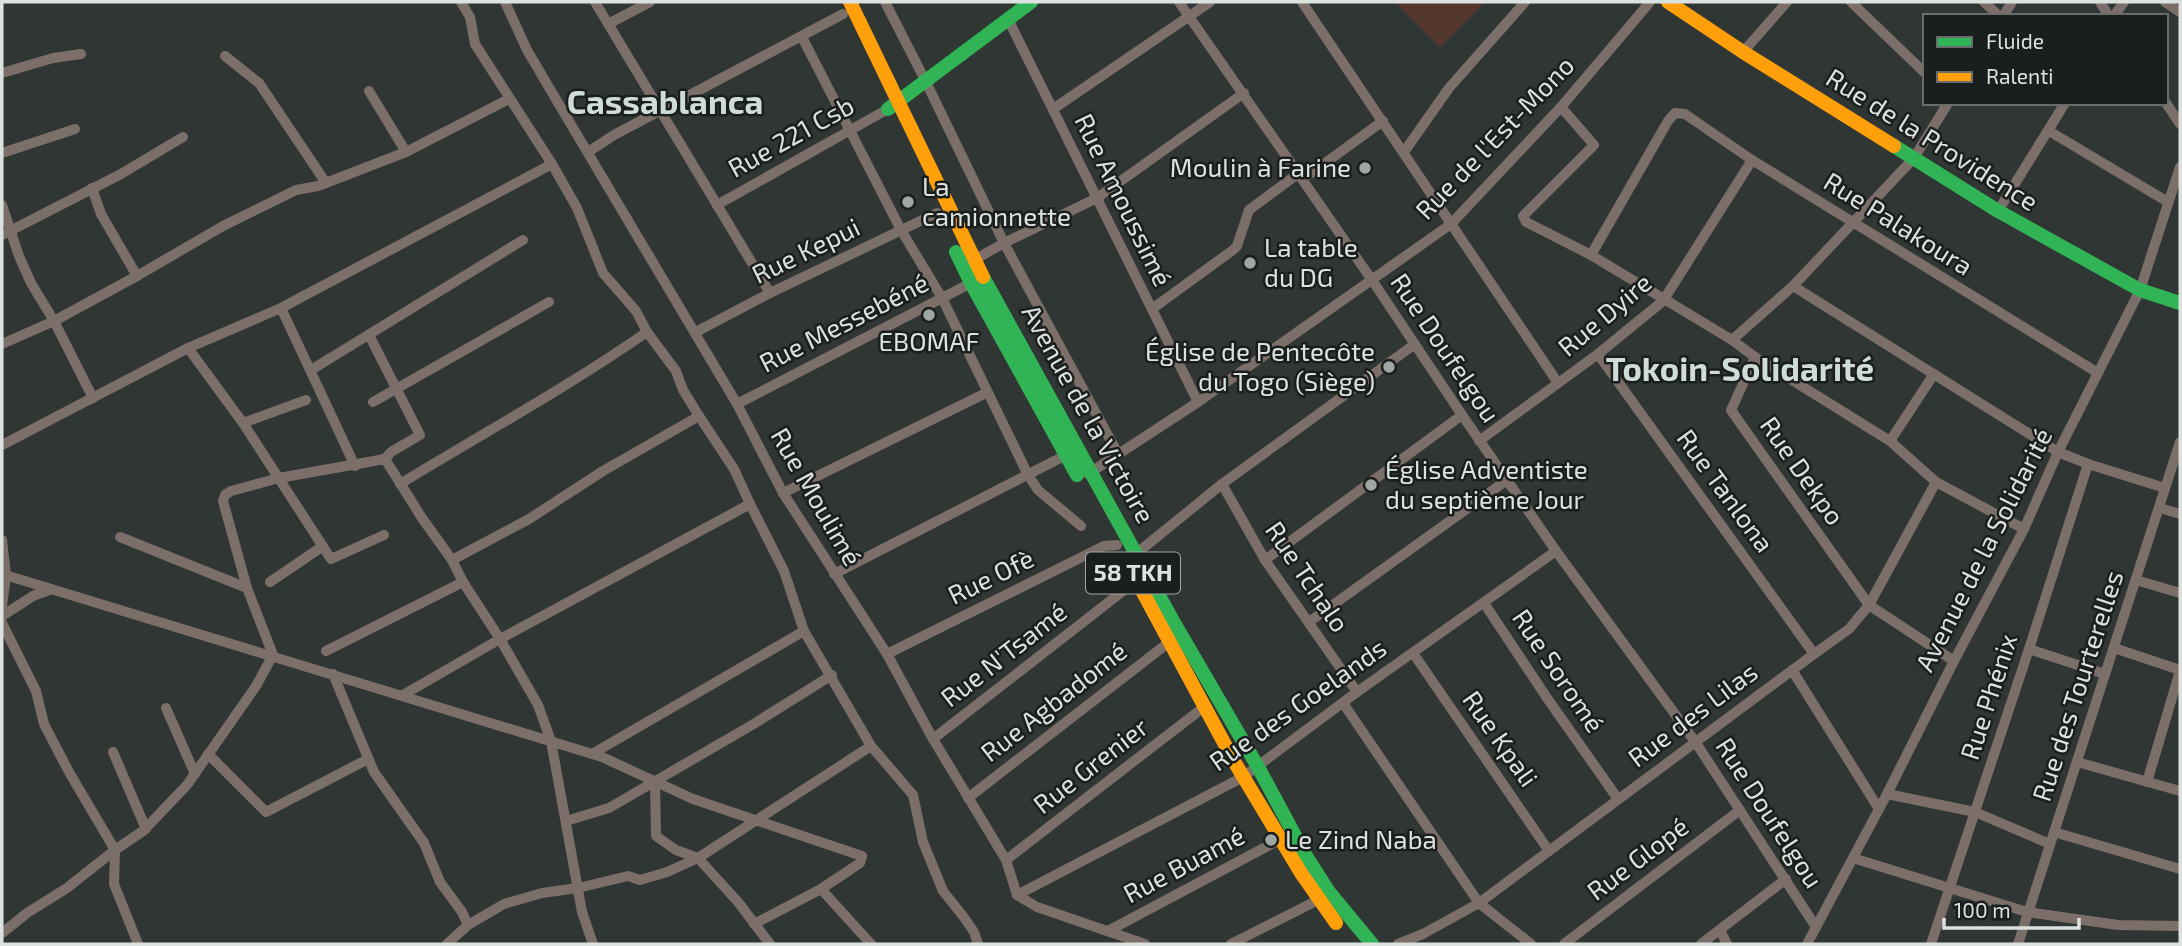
<svg xmlns="http://www.w3.org/2000/svg" width="2182" height="946" font-family="'Exo 2',sans-serif">
	<style>
		.green { fill: #53372c }
		.lines { fill: none; stroke-linecap: round; stroke-linejoin: round }
		.street { stroke: #7c6f6a; stroke-width: 10 }
		.fast { stroke: #30b455; stroke-width: 14 }
		.slow { stroke: #ff9f0a; stroke-width: 14 }
		.poi-dot { fill: #a0a6a4; stroke: #1a1e1d; stroke-width: 2.5 }
		.labels { text-anchor: middle; stroke-width: 5; stroke-linejoin: round; paint-order: stroke }
		.shield { fill: #1a1e1d; stroke: #a2a7a6; stroke-width: 2 }
		.shield-label { font-size: 24px; font-weight: bold; fill: #dce2e0 }
		.street-label { font-size: 26px; fill: #dce2e0; stroke: #1a1e1d }
		.poi-label { font-size: 26px; fill: #dce2e0; stroke: #1a1e1d; text-anchor: start }
		.district-label { font-size: 33px; font-weight: bold; fill: #cfdcd9; stroke: #1a1e1d }
	</style>
	<rect width="100%" height="100%" fill="#303634"/>
	<polygon class="green" points="1395,2 1485,2 1440,47"/>
	<g class="lines">
		<g class="street">
			<polyline points="461,2 470,17 475,44 552,164 577,208 603,273 636,311 647,332 676,371 683,390 699,416 734,469 750,504 784,571 804,631 871,746 913,795 923,842 943,891 963,916 974,932 978,944"/>
			<polyline points="505,2 527,50 557,101 737,404 783,493 887,654 933,739 1006,860 1017,895 1037,907 1145,944"/>
			<polyline points="595,2 770,293"/>
			<polyline points="885,2 926,82 1004,243 1118,454"/>
			<polyline points="1179,2 1372,280 1462,415 1556,551 1696,743 1816,927"/>
			<polyline points="1302,2 1558,383"/>
			<polyline points="1851,2 1925,73"/>
			<polyline points="1984,2 1999,16"/>
			<polyline points="2100,2 2109,16"/>
			<polyline points="2165,2 2180,12"/>
			<polyline points="2003,16 2012,2"/>
			<polyline points="2114,16 2124,2"/>
			<polyline points="1008,19 1198,402"/>
			<polyline points="608,24 650,2"/>
			<polyline points="802,37 901,230 942,298 1028,475 1038,490 1081,526"/>
			<polyline points="1743,52 1787,2"/>
			<polyline points="225,56 259,83 326,183"/>
			<polyline points="2,73 53,58 81,54"/>
			<polyline points="369,91 406,152"/>
			<polyline points="2166,103 2180,124"/>
			<polyline points="1561,107 1594,145 1523,216 1526,222 1591,255 1732,340 1755,357 1890,441 1936,482 2024,529"/>
			<polyline points="1053,109 1210,2"/>
			<polyline points="2049,131 2168,202"/>
			<polyline points="588,152 614,135 843,14"/>
			<polyline points="1404,152 1449,88 1525,2"/>
			<polyline points="2,153 75,129"/>
			<polyline points="1303,179 1383,121"/>
			<polyline points="2,205 19,256 31,283 54,321 93,398"/>
			<polyline points="717,205 888,109"/>
			<polyline points="1998,211 2065,103"/>
			<polyline points="2,235 121,174 183,137"/>
			<polyline points="1591,255 1668,121 1675,113 1685,114 1752,160 2098,373"/>
			<polyline points="974,260 1004,243 1097,198 1244,93"/>
			<polyline points="137,276 223,226 296,190 318,186 406,152 509,99"/>
			<polyline points="1793,286 2058,452 2088,464 2165,488"/>
			<polyline points="281,308 355,466"/>
			<polyline points="1152,309 1233,250 1237,246 1249,210 1299,173"/>
			<polyline points="696,332 770,293 937,213"/>
			<polyline points="369,335 420,435 391,452 385,459"/>
			<polyline points="1732,340 1793,286 1914,158 1948,103"/>
			<polyline points="2,344 54,321 137,276 101,214 92,188"/>
			<polyline points="188,348 243,423 331,559 384,535"/>
			<polyline points="1598,354 1814,654"/>
			<polyline points="1755,357 1733,406 1731,410 1733,413 1869,605 1954,661"/>
			<polyline points="311,370 523,240"/>
			<polyline points="373,402 549,302"/>
			<polyline points="737,404 971,283"/>
			<polyline points="243,423 306,400"/>
			<polyline points="1479,441 1598,354 1663,301 1752,160"/>
			<polyline points="1890,441 1934,374"/>
			<polyline points="2,445 188,348 281,308 552,164"/>
			<polyline points="1088,474 1198,402 1451,224 1561,107 1650,2"/>
			<path d="M400,484C482,434 568,387 647,332"/>
			<polyline points="1222,484 1265,560 1357,692"/>
			<polyline points="783,493 986,393"/>
			<polyline points="2160,508 2180,514"/>
			<polyline points="120,537 247,588"/>
			<polyline points="2,540 6,575 2,606"/>
			<polyline points="1137,553 1222,484 1415,344"/>
			<polyline points="452,560 529,519 603,471 699,416"/>
			<polyline points="1265,560 1462,415"/>
			<polyline points="2,574 602,757 693,799 862,856 860,863 821,889 754,924"/>
			<polyline points="834,574 1068,454"/>
			<polyline points="2136,580 2180,593"/>
			<polyline points="270,582 323,546"/>
			<polyline points="1484,603 1547,698 1618,799"/>
			<polyline points="2,616 33,596 52,589"/>
			<polyline points="1309,622 1507,480"/>
			<polyline points="2,623 36,691 44,724 69,772 115,850 114,884 138,944"/>
			<polyline points="2114,648 2180,670"/>
			<polyline points="2029,649 2105,674"/>
			<polyline points="326,651 463,582"/>
			<polyline points="1413,653 1549,851"/>
			<polyline points="887,654 1104,546 1117,545"/>
			<polyline points="1792,670 1879,809"/>
			<polyline points="333,674 374,772 424,843 440,882 462,912 468,925 447,944"/>
			<polyline points="403,695 500,639 750,504"/>
			<polyline points="1343,703 1479,903 1531,944"/>
			<polyline points="166,708 195,774"/>
			<polyline points="933,739 1137,580"/>
			<polyline points="113,752 146,829"/>
			<polyline points="208,754 266,812 368,759"/>
			<polyline points="592,754 804,631"/>
			<polyline points="2077,762 2180,791"/>
			<polyline points="655,781 656,836 676,850 698,858 738,902 770,944"/>
			<polyline points="2147,782 2180,671"/>
			<polyline points="1887,794 1975,812 2050,844"/>
			<polyline points="968,798 1168,643"/>
			<polyline points="566,821 609,808 752,725 832,675"/>
			<polyline points="2054,832 2180,869"/>
			<polyline points="1853,858 2027,912 2118,925 2180,926"/>
			<polyline points="1006,860 1204,707"/>
			<polyline points="821,889 871,944"/>
			<polyline points="1017,895 1243,777 1357,692 1556,551"/>
			<polyline points="468,925 504,904 542,893 578,888 628,876 640,880 667,872 698,858 871,746"/>
			<polyline points="1720,930 1727,944"/>
			<polyline points="1108,931 1281,839"/>
			<polyline points="2,933 27,913 67,888 115,850 143,831 187,785 256,686 273,655 247,588 223,501 225,495 231,491 279,478 385,459 422,518 452,560 463,582 500,639 538,705 551,741 582,912 593,944"/>
			<polyline points="1231,944 1318,900"/>
			<polyline points="1398,944 1423,934 1479,903 1814,654 1849,629 1869,605 1936,482"/>
			<polyline points="1564,944 1740,810"/>
			<polyline points="1701,944 1786,879"/>
			<polyline points="1807,944 1887,794 1954,661 2024,529 2058,452 2140,290 2180,167"/>
			<polyline points="1931,944 2029,649 2088,464"/>
			<polyline points="2018,944 2180,442"/>
		</g>
		<g class="fast">
			<polyline points="888,109 1031,2"/>
			<polyline points="1894,146 1998,211 2140,290 2180,303"/>
			<polyline points="956,252 971,283 1077,475"/>
			<polyline points="983,277 1173,621 1258,767 1306,856 1329,892 1372,944"/>
		</g>
		<g class="slow">
			<polyline points="850,2 983,277"/>
			<polyline points="1668,2 1743,52 1894,146"/>
			<polyline points="1140,587 1235,763 1301,873 1336,923"/>
		</g>
	</g>
	<g class="poi-dot">
		<circle cx="1365" cy="168" r="7"/>
		<circle cx="908" cy="202" r="7"/>
		<circle cx="1250" cy="263" r="7"/>
		<circle cx="929" cy="315" r="7"/>
		<circle cx="1389" cy="367" r="7"/>
		<circle cx="1371" cy="485" r="7"/>
		<circle cx="1271" cy="840" r="7"/>
	</g>
	<g class="labels">
		<rect class="shield" x="1086" y="552.5" width="94" height="41" rx="5"/>
		<g class="shield-label">
			<text x="1133" y="581">58 TKH</text>
		</g>
		<g class="street-label">
			<text transform="translate(791 137) rotate(-29)" y="9">Rue 221 Csb</text>
			<text transform="translate(1495 138) rotate(-46)" y="9">Rue de l'Est-Mono</text>
			<text transform="translate(1932 140) rotate(32)" y="9">Rue de la Providence</text>
			<text transform="translate(1123 200) rotate(64)" y="9">Rue Amoussimé</text>
			<text transform="translate(1898 224) rotate(32)" y="9">Rue Palakoura</text>
			<text transform="translate(806 251) rotate(-26)" y="9">Rue Kepui</text>
			<text transform="translate(1605 315) rotate(-40)" y="9">Rue Dyire</text>
			<text transform="translate(844 323) rotate(-27)" y="9">Rue Messebéné</text>
			<text transform="translate(1445 348) rotate(56)" y="9">Rue Doufelgou</text>
			<text transform="translate(1088 414) rotate(61)" y="9">Avenue de la Victoire</text>
			<text transform="translate(1802 471) rotate(55)" y="9">Rue Dekpo</text>
			<text transform="translate(1725 491) rotate(54)" y="9">Rue Tanlona</text>
			<text transform="translate(816 497) rotate(60)" y="9">Rue Moulimé</text>
			<text transform="translate(1984 550) rotate(-63)" y="9">Avenue de la Solidarité</text>
			<text transform="translate(991 577) rotate(-26)" y="9">Rue Ofè</text>
			<text transform="translate(1307 577) rotate(56)" y="9">Rue Tchalo</text>
			<text transform="translate(1004 655) rotate(-38)" y="9">Rue N'Tsamé</text>
			<text transform="translate(1558 671) rotate(56)" y="9">Rue Soromé</text>
			<text transform="translate(2078 686) rotate(-72)" y="9">Rue des Tourterelles</text>
			<text transform="translate(1989 697) rotate(-72)" y="9">Rue Phénix</text>
			<text transform="translate(1054 702) rotate(-38)" y="9">Rue Agbadomé</text>
			<text transform="translate(1298 705) rotate(-35)" y="9">Rue des Goelands</text>
			<text transform="translate(1693 715) rotate(-37)" y="9">Rue des Lilas</text>
			<text transform="translate(1500 739) rotate(55)" y="9">Rue Kpali</text>
			<text transform="translate(1091 766) rotate(-38)" y="9">Rue Grenier</text>
			<text transform="translate(1769 813) rotate(57)" y="9">Rue Doufelgou</text>
			<text transform="translate(1638 859) rotate(-37)" y="9">Rue Glopé</text>
			<text transform="translate(1184 865) rotate(-28)" y="9">Rue Buamé</text>
		</g>
		<g class="poi-label">
			<text x="1351" y="177" text-anchor="end">Moulin à Farine</text>
			<text x="922" y="196">La<tspan x="922" dy="30">camionnette</tspan></text>
			<text x="1264" y="257">La table<tspan x="1264" dy="30">du DG</tspan></text>
			<text x="929" y="351" text-anchor="middle">EBOMAF</text>
			<text x="1375" y="361" text-anchor="end">Église de Pentecôte<tspan x="1375" dy="30">du Togo (Siège)</tspan></text>
			<text x="1385" y="479">Église Adventiste<tspan x="1385" dy="30">du septième Jour</tspan></text>
			<text x="1285" y="849">Le Zind Naba</text>
		</g>
		<g class="district-label">
			<text x="665" y="114">Cassablanca</text>
			<text x="1740" y="381">Tokoin-Solidarité</text>
		</g>
	</g>
	<rect width="2182" height="946" fill="none" stroke="#dce2e0" stroke-width="7"/>
	<rect x="1923" y="14" width="245" height="91" fill="#1a1e1d" stroke="#686c6b" stroke-width="2"/>
	<rect x="1937" y="37" width="35" height="10" fill="#30b455" stroke="#686c6b" stroke-width="2"/>
	<text x="1986" y="49" font-size="21" fill="#dce2e0">Fluide</text>
	<rect x="1937" y="72" width="35" height="10" fill="#ff9f0a" stroke="#686c6b" stroke-width="2"/>
	<text x="1986" y="84" font-size="21" fill="#dce2e0">Ralenti</text>
	<path d="M1944 918v10h135v-10" fill="none" stroke="#dce2e0" stroke-width="3.5"/>
	<text x="1954" y="918" font-size="21" fill="#dce2e0" stroke="#1a1e1d" stroke-width="5" paint-order="stroke">100 m</text>
</svg>
